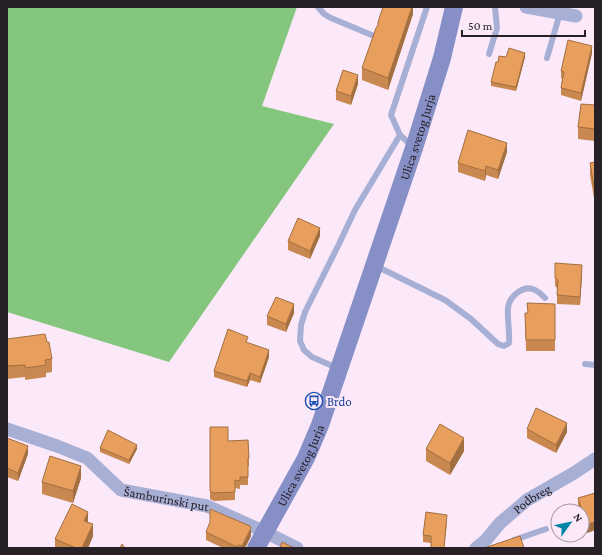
<svg xmlns="http://www.w3.org/2000/svg" width="602" height="555" font-family="'Crimson Pro',serif">
	<style>
		.forest { fill: #85c67e }
		.lines { fill: none; stroke-linecap: round; stroke-linejoin: round }
		.service { stroke: #a8afd5; stroke-width: 6 }
		.minor { stroke: #a8afd5; stroke-width: 13 }
		.secondary { stroke: #868fc6; stroke-width: 18 }
		.wall { fill: #c88850 }
		.shaded-wall { fill: #a26f41 }
		.building { fill: #e89e5d; stroke: #a26f41 }
		.labels { text-anchor: middle; stroke-width: 4; stroke-linejoin: round; paint-order: stroke }
		.street-label { font-size: 13px; fill: #272127; stroke: #fbe9f9 }
		.transit-label { font-size: 13px; fill: #164399; stroke: #fbe9f9; text-anchor: start }
	</style>
	<rect width="100%" height="100%" fill="#fbe9f9"/>
	<polygon class="forest" points="7,7 297,7 262,106 334,124 169,362 7,312"/>
	<g class="lines">
		<g class="service">
			<polyline points="318,7 324,14 331,18 374,36"/>
			<polyline points="489,54 497,28 495,7"/>
			<polyline points="547,58 560,13"/>
			<polyline points="412,146 400,135 391,115 427,7"/>
			<path d="M376,266L445,300L471,319L498,344L504,346L509,343C510,331 507,320 508,308C509,297 523,284 535,290C538,291 542,295 545,298"/>
			<polyline points="585,364 595,365"/>
			<polyline points="337,368 312,357 304,350 300,341 301,325 305,312 338,246 355,210 400,135"/>
			<polyline points="514,540 546,529"/>
		</g>
		<g class="minor">
			<polyline points="526,7 576,16"/>
			<path id="s1" d="M7,429L57,446L87,458L121,490L207,506L265,532L297,548"/>
			<path id="s2" d="M476,548L486,540L500,523L527,500L574,473L595,459"/>
		</g>
		<path class="secondary" id="s3" d="M256,548L306,458L320,425L414,148L442,58L454,7"/>
	</g>
	<g class="wall">
		<polygon points="413,7 413,14 388,90 362,80 362,68 378,26 378,22"/>
		<polygon points="592,53 581,101 561,95 561,88 562,79 561,78 561,71"/>
		<polygon points="506,57 525,57 516,91 491,86 491,82 498,62"/>
		<polygon points="358,84 351,105 336,100 336,91"/>
		<polygon points="595,105 595,141 578,139 578,127"/>
		<polygon points="507,152 498,179 486,175 485,181 458,172 458,163"/>
		<polygon points="595,162 595,198 594,198 590,175 590,163"/>
		<polygon points="320,236 310,259 288,250 288,241"/>
		<polygon points="582,273 580,305 557,304 557,288 555,286 555,278"/>
		<polygon points="555,304 555,351 526,351 525,313 527,313"/>
		<polygon points="294,313 286,332 267,325 267,316"/>
		<polygon points="7,339 47,342 52,359 52,372 46,373 46,377 25,380 25,377 7,379"/>
		<polygon points="248,343 269,357 260,383 250,380 247,387 214,377 214,371"/>
		<polygon points="210,427 228,441 248,440 249,466 248,466 248,485 240,485 240,489 235,488 235,500 214,501 210,499"/>
		<polygon points="527,429 567,432 556,453 527,438"/>
		<polygon points="7,438 28,454 18,481 7,477"/>
		<polygon points="100,448 137,449 129,464 100,452"/>
		<polygon points="426,449 464,451 450,475 426,461"/>
		<polygon points="81,478 73,503 42,494 42,482"/>
		<polygon points="595,493 595,530 587,533 582,518 582,511 580,511 578,507 578,498"/>
		<polygon points="88,522 93,536 88,548 55,548 55,539"/>
		<polygon points="447,522 444,548 431,548 431,543 423,542 423,535"/>
		<polygon points="206,532 251,536 245,548 223,548 206,540"/>
	</g>
	<g class="shaded-wall">
		<polygon points="412,7 413,7 413,14 388,90 388,78"/>
		<polygon points="592,46 592,53 581,101 581,93"/>
		<polygon points="525,53 525,57 516,91 516,87"/>
		<polygon points="358,75 358,84 351,105 351,96"/>
		<polygon points="507,143 507,152 498,179 498,170"/>
		<polygon points="486,166 486,175 485,181 485,171"/>
		<polygon points="320,228 320,236 310,259 310,251"/>
		<polygon points="582,265 582,273 580,305 580,297"/>
		<polygon points="294,304 294,313 286,332 286,324"/>
		<polygon points="269,350 269,357 260,383 260,377"/>
		<polygon points="250,373 250,380 247,387 247,381"/>
		<polygon points="567,423 567,432 556,453 556,445"/>
		<polygon points="464,438 464,451 450,475 450,463"/>
		<polygon points="137,445 137,449 129,464 129,460"/>
		<polygon points="28,446 28,454 18,481 18,473"/>
		<polygon points="81,466 81,478 73,503 73,491"/>
		<polygon points="88,512 88,524 84,521"/>
		<polygon points="595,522 595,530 587,533 587,524"/>
		<polygon points="93,524 93,536 88,548 82,548"/>
		<polygon points="251,528 251,536 245,548 242,548 242,546"/>
	</g>
	<g class="building">
		<polygon points="383,7 412,7 388,78 362,68 376,28 378,25 378,22"/>
		<polygon points="568,40 592,46 581,93 561,88 564,72 561,71"/>
		<polygon points="509,48 525,53 516,87 491,82 496,62 498,62 499,56 506,57"/>
		<polygon points="343,70 358,75 351,96 336,91"/>
		<polygon points="581,104 595,105 595,129 578,127"/>
		<polygon points="468,130 507,143 498,170 486,166 485,171 458,163"/>
		<polygon points="595,162 595,186 594,186 590,163"/>
		<polygon points="298,218 320,228 310,251 288,241"/>
		<polygon points="555,263 582,265 580,297 557,295 558,280 555,278"/>
		<polygon points="276,297 294,304 286,324 267,316"/>
		<polygon points="527,303 555,304 555,340 526,340 525,313 528,313"/>
		<polygon points="228,329 248,337 246,342 269,350 260,377 250,373 247,381 214,371"/>
		<polygon points="45,334 47,342 49,342 52,359 45,360 46,365 25,368 25,365 7,366 7,339"/>
		<polygon points="536,408 567,423 556,445 527,429"/>
		<polygon points="440,424 464,438 450,463 426,449"/>
		<polygon points="210,427 228,427 228,441 248,440 249,458 248,458 248,477 240,477 240,481 235,480 235,492 214,493 210,491"/>
		<polygon points="108,430 137,445 129,460 100,448"/>
		<polygon points="7,438 28,446 18,473 7,468"/>
		<polygon points="50,456 81,466 73,491 42,482"/>
		<polygon points="595,493 595,522 587,524 578,498"/>
		<polygon points="72,504 88,512 84,521 93,524 82,548 76,548 55,539"/>
		<polygon points="210,509 250,526 251,528 242,546 238,545 237,547 206,532 210,522"/>
		<polygon points="426,512 447,515 444,548 431,548 431,536 423,535"/>
		<polygon points="520,536 524,548 484,548"/>
		<polygon points="282,542 294,548 280,548"/>
		<polygon points="122,544 125,548 120,548"/>
	</g>
	<defs>
		<symbol id="bus-ring" viewBox="-11 -11 22 22"><circle r="9.5" fill="#fbe9f9" stroke="#1a4fb4" stroke-width="1.5"/><path d="M-5-6H5V4H4V6H2V4H-2V6H-4V4H-5ZM-3.5-4V0h7V-4ZM-3.5 1.2v1.5H-2V1.2ZM2 1.2v1.5H3.5V1.2Z" fill="#1a4fb4"/></symbol>
	</defs>
	<g fill-rule="evenodd">
		<use href="#bus-ring" x="304" y="391" width="20" height="20"/>
	</g>
	<g class="labels">
		<g class="street-label">
			<text dy="5" stroke="none"><textPath href="#s3" startOffset="443">Ulica svetog Jurja</textPath></text>
			<text dy="5" stroke="none"><textPath href="#s3" startOffset="94">Ulica svetog Jurja</textPath></text>
			<text dy="5" stroke="none"><textPath href="#s1" startOffset="178">Šamburinski put</textPath></text>
			<text dy="5" stroke="none"><textPath href="#s2" startOffset="75">Podbreg</textPath></text>
		</g>
		<g class="transit-label">
			<text x="327" y="406">Brdo</text>
		</g>
	</g>
	<rect width="602" height="555" fill="none" stroke="#272127" stroke-width="16"/>
	<g transform="translate(570 523) rotate(57)"><circle r="19" fill="#fbe9f9" stroke="#a699a5"/>
	<path d="M0-3L7 15L0 10L-7 15Z" fill="#0284a7"/>
	<text y="-6" font-size="11" font-weight="bold" text-anchor="middle" fill="#272127">N</text>
	</g>
	<path d="M462 30v6h123v-6" fill="none" stroke="#272127" stroke-width="2"/>
	<text x="468" y="30" font-size="12" fill="#272127" stroke="#fbe9f9" stroke-width="3" paint-order="stroke">50 m</text>
</svg>
